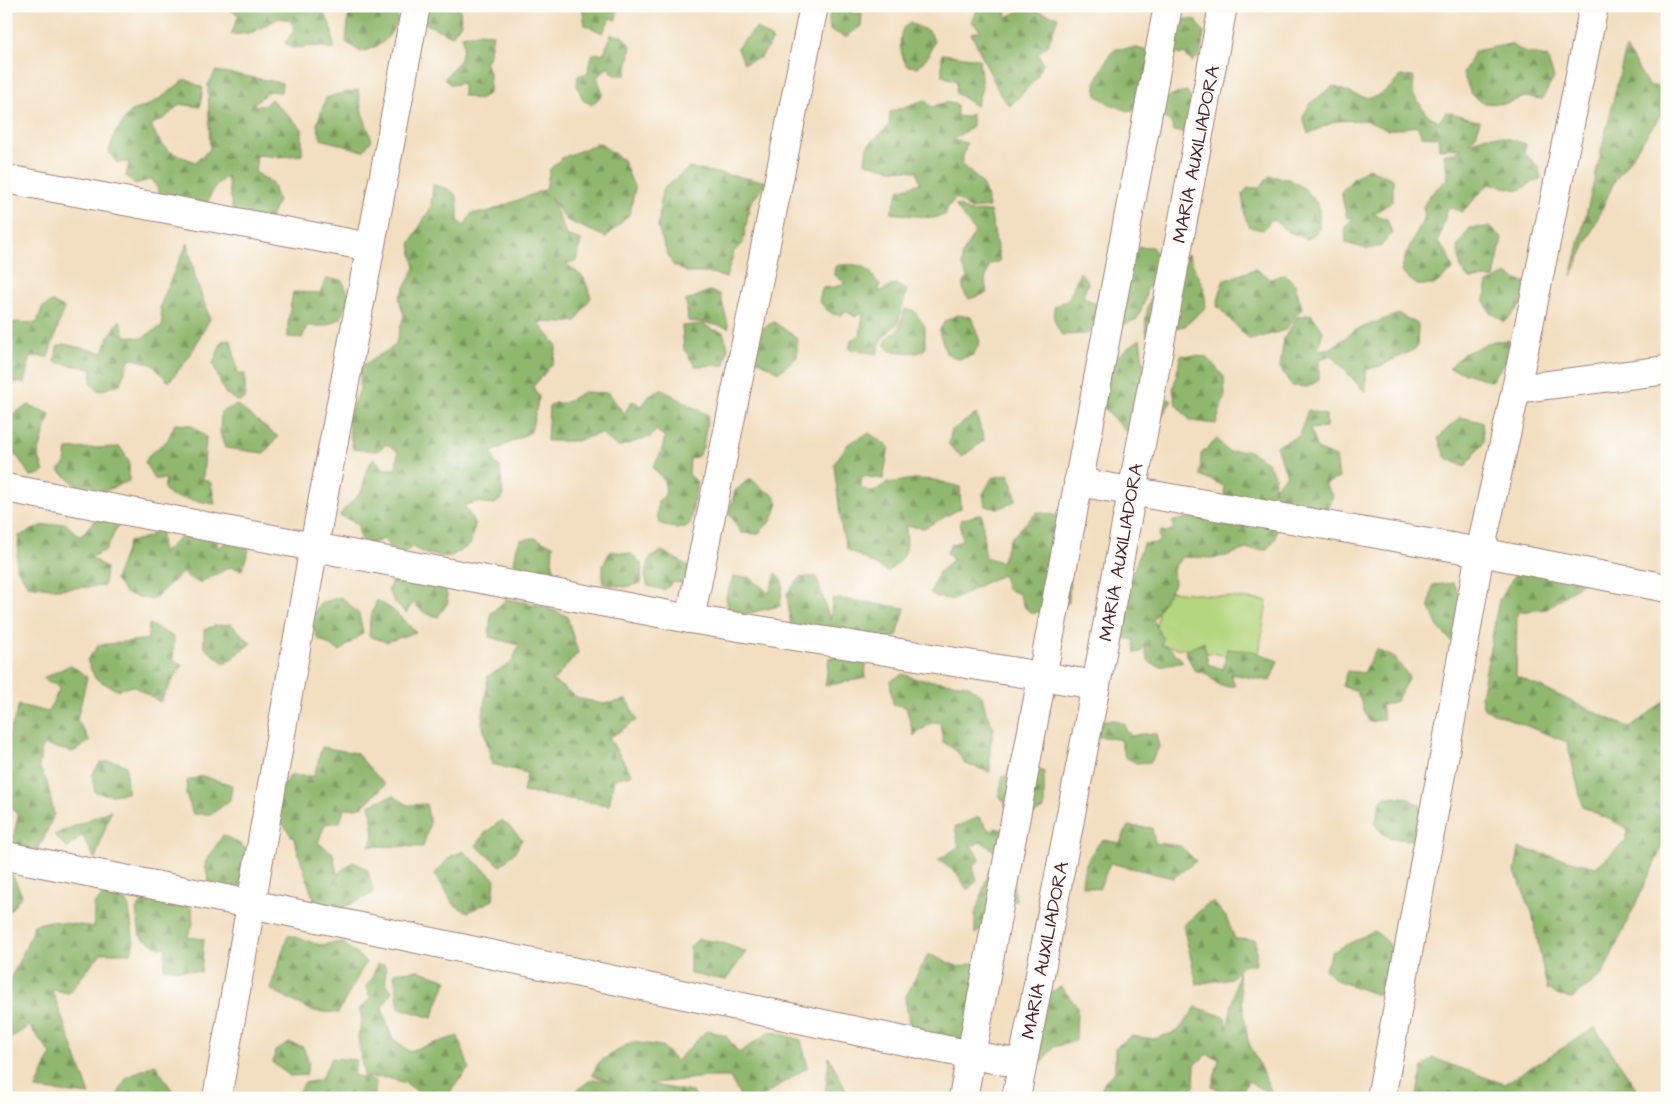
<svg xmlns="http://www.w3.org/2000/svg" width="1673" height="1104" font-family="'Architects Daughter',sans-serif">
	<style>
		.green { fill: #b4d67e; stroke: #7f7a54 }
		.forest { fill: url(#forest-firs); stroke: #6c6b4c }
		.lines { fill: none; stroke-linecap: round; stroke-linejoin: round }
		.minor-casing { stroke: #9e7e76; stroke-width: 30 }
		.minor { stroke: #fff; stroke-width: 28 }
		.labels { text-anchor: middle; stroke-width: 4; stroke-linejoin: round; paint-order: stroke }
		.street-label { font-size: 19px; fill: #4a1f2b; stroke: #fdfcf7 }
	</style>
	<defs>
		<pattern id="forest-firs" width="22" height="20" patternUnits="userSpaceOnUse" patternTransform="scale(1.25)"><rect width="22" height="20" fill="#8fb76d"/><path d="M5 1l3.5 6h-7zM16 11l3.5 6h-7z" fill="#77945a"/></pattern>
	</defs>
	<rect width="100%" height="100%" fill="#fdfcf7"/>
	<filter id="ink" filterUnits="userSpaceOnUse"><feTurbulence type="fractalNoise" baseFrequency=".02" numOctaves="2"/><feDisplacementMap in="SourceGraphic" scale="10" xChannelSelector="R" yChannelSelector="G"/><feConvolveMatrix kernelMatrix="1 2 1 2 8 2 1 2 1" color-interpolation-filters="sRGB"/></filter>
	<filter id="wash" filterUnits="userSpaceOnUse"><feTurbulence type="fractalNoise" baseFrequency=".0096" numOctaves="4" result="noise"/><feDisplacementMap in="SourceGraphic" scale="20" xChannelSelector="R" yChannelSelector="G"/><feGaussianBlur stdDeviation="1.12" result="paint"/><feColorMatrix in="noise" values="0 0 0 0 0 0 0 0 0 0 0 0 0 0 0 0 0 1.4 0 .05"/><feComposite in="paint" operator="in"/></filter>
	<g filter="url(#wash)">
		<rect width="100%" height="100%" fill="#f2dec0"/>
		<polygon class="green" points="1161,590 1267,601 1258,661 1154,644"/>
		<g class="forest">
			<path d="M223,6H316C330,16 333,32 334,49L315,46L292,48L285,43L295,29L290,20L279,18L251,33L231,35L239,15Z"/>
			<path d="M394,6L398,20C388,40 384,45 361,52L346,42L349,11L360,12L374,7Z"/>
			<polygon points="423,6 460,6 461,23 452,36 426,24"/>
			<polygon points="582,6 618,6 616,20 610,18 603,33 585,25"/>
			<polygon points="832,6 855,6 850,13 862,13 861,26 846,37 830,30 829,18"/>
			<polygon points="980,6 1005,6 1007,17 1026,8 1058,17 1048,45 1038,53 1043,63 1036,79 1010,106 1001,96 971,33 981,31 971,21"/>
			<polygon points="1187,19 1196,20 1204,33 1200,55 1192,62 1184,53 1180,55 1156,42 1173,20"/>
			<path d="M910,23L930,32L934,41L929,55L918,67L907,66C900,53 898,42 903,28Z"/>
			<polygon points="756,28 773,40 761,57 744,63 737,47"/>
			<path d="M476,33L493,34L489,57L485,62L490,75L489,93L478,100L463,95V83L451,85L444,79C456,65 467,56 462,36Z"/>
			<polygon points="611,35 622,36 631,46 626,75 615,75 608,67 597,77 603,94 592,105 583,100 577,85 578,76 588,73 589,64 593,54 604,53"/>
			<polygon points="1510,44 1527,53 1547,57 1554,78 1542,99 1525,97 1504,104 1483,103 1471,94 1463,73 1475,51"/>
			<polygon points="1137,48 1153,53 1144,106 1131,112 1110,104 1097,96 1095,83 1110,54 1116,49"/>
			<polygon points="1626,48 1648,85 1667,89 1667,106 1614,182 1571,277"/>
			<polygon points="942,54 979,59 982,88 976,106 956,93 957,81 942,76"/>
			<path d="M216,71L282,83L281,92L269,91L252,105L264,106L271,99L302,129V155L279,157L257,155L255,172L272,183L278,201L268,224L233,212L227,176C208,190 207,203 205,225L165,202L152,179L135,184L126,176L129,162L117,163L109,152L115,133L131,111C153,106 168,93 185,79L203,88L200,107L180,104L165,118L151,125C164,153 169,152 196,162L210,149L208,85Z"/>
			<path d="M1401,76L1414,77L1413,94L1427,115L1439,121L1446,112L1480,121L1476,135L1468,144C1491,130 1502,137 1526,144L1524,153L1538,166L1541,178L1519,190L1489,184L1462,212L1448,207L1438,243L1447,253L1453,270L1434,285H1417L1401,272L1406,254L1425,216L1423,207L1429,196L1448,178L1444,155L1456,152L1462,148L1439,149L1438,137L1421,136L1418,126L1388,130L1365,120L1336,121L1308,134L1303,117L1310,104L1333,86C1368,100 1374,106 1401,76Z"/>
			<polygon points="358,90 362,112 372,140 363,151 321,139 317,124 326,98 339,94"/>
			<path d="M1187,91L1198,110L1191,134L1174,131L1170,121L1160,116C1163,98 1169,94 1187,91Z"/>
			<path d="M924,100L932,107C941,103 947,101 957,105V116L965,117L972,114V127L952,140L967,143L961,164C980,181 984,181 989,207L971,209L956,198L948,207L945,215L933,218L891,213L899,190L920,183L917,171L891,169L865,163L867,146L889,126L890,112Z"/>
			<path d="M599,143L623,160L635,189L629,215L606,237L566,220L550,197L556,209L566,235L581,240L577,261L566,263L584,278L591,297L576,321L563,323L538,322L557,346L553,363L533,387L539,397L531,432L492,452L495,463L500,467L503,497L495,504L477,502L464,505L475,524L470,545L450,557L426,554L412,547L399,556L389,547L384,539L371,544L360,539L358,524L339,515L362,491L367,468L374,458L385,469H396L398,452L387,444L377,451L353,449L347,417L360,390V367L395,346L404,316L399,298L415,268L410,244L431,207L433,185C459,190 458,195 458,220L464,226L472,213H485L546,189L550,169L562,158Z"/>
			<polygon points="689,168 768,182 750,203 743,243 734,252 726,278 712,273 689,273 673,265 665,248 658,227 662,190"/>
			<polygon points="1368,168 1393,179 1393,201 1378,211 1372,213 1387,219 1392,233 1381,246 1367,249 1346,243 1345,227 1354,217 1347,218 1341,192 1353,179"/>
			<polygon points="1269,176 1289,179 1305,189 1319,206 1319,230 1308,239 1287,231 1272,219 1263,230 1250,227 1245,217 1242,194 1248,188 1260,188"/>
			<path d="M955,205L962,207L969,212L990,211L1000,261L989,265L985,281L987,293L969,299C961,291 962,286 967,277L962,266V255L975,232Z"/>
			<polygon points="1491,227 1502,238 1494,278 1469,279 1461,269 1457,246 1470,228"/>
			<polygon points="188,243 195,277 210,319 189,357 169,382 151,364 130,358 120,384 99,391 91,384 92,369 55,362 57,347 64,344 103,353 109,336 120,320 125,336 142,338 163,325 160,307 172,276"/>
			<polygon points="1126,246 1152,247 1162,261 1165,275 1147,288 1144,303 1137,319 1119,327"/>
			<path d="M1188,254L1204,289L1206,307L1185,326L1170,329L1150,340C1140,323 1149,304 1154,286L1164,283Z"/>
			<path d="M840,265C849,265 862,263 869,271C873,276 875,280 880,284L879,292L895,284L907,290L898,323L881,340L877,354L849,349L852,339L860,336L863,312L855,317L846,311L841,315L833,314L827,310L819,301L822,288L835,287L845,283L834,274L835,267Z"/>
			<polygon points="1255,269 1271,279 1285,274 1295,284 1302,308 1285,330 1250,340 1217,306 1223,281"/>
			<path d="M1080,272L1088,282L1083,296L1097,305L1095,323L1087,334L1062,335C1056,326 1051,316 1055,306L1068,300Z"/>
			<polygon points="1506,274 1519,281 1527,282 1531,294 1505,322 1490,312 1484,301 1488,283"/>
			<polygon points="326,279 342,280 349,295 341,318 325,326 307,326 302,338 288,337 288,322 293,292 320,293"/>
			<polygon points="709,291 720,294 729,328 707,323 688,321 686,301"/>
			<polygon points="52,302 64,308 48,357 31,356 24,383 6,381 6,329 9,322 37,323 42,308"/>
			<polygon points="905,309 913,310 925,326 925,349 918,353 890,351 884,344 889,337 898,330"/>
			<polygon points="1311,314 1323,331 1318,350 1331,348 1356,330 1398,314 1418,324 1417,348 1380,366 1366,370 1366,393 1331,355 1319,360 1319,379 1308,387 1292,386 1280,368 1284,338 1297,317"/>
			<polygon points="957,315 971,317 980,342 973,355 959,359 946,353 939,331 945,321"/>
			<polygon points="774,322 797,338 797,357 779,372 754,358 763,328"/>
			<polygon points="704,324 711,329 723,332 728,347 725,365 695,366 684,349 682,326"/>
			<polygon points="1140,339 1147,389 1172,401 1159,419 1144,432 1125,431 1103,407 1112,360"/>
			<polygon points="231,340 238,374 245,374 245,399 238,401 225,393 213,364 222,341"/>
			<polygon points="1512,340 1505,362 1491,381 1449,368 1463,354 1494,341"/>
			<polygon points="1181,355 1207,357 1224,377 1225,395 1216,424 1191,421 1176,405 1173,389"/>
			<path d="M661,389L708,415L703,447L698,456L690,459L689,474L697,482L690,525C680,531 671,528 660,523L657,516L658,501L665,496C667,484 663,476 653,468L662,450L665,437L656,430L650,437L618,447L601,433L576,441H547L549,407L554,403H564L584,392L609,393L624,414L632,401L642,406L650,395Z"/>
			<polygon points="29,405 50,414 38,455 44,471 37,475 30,476 18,457 11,453 6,456 6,418"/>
			<polygon points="237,405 278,437 264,453 225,448 220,433 221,412"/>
			<path d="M1308,410L1326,415V427L1310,429L1317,449L1336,457L1339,478L1324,484L1333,496L1322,526H1297L1276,497L1274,487L1268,519L1278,524L1275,539L1266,550L1246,549L1226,556L1212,558L1182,557L1173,569L1174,584L1153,620L1163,639L1161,645L1171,649L1183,661C1172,665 1152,672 1147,657C1145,653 1145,649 1144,645L1141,652L1135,653L1133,639L1116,638L1115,625L1143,544L1157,543L1161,539L1159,538L1161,531L1166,532L1173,530V521L1233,511L1225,499L1224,486L1200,475L1201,454L1217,439L1228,452L1247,450L1267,462L1275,476L1274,487L1287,475L1276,446L1299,436Z"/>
			<polygon points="976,414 984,440 962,457 949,445 951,431"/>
			<polygon points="1460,417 1482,422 1484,441 1465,467 1445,457 1438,438"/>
			<polygon points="175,424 191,425 206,437 203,479 211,483 215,504 170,496 164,488 166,479 154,479 145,462 150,454 167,441"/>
			<path d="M869,433L889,447L883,479L862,476L861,488L873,492L887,483L914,479L934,480L960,487L961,508L924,528L906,526C908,553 907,555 888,572L847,549L842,531L834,464L848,444Z"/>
			<polygon points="120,447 129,461 129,481 99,493 78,486 59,471 65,463 67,449"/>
			<path d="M1008,474L1013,485L1016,500C1004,508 998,510 985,506L983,494L992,478Z"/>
			<polygon points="750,478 764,490 774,495 778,503 772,520 758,534 741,533 729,512 735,491"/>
			<polygon points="1037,512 1071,518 1069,603 1031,614 1024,606 1019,594 1007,589 1003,575 984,583 954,600 937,597 930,593 939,572 953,560 947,553 951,545 962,540 960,520 982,514 985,557 1001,562 1010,539"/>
			<polygon points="122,517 106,550 91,557 106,568 104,586 57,589 28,585 16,568 19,536 41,526 65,523 80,537 94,521"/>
			<polygon points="161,527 162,554 188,530 216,536 218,548 232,538 243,542 249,550 242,570 230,567 199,583 182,573 152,600 126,594 115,580 129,542 148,537"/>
			<path d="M534,538L553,545L552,561L555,572C536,580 529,574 514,563L517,547L520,540Z"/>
			<polygon points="610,551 631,554 642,564 641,583 625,587 603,584 603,566"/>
			<polygon points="662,551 688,566 688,584 673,582 664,590 648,586 645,576 650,558"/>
			<polygon points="1552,564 1584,581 1547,609 1517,612 1516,676 1630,728 1667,699 1667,837 1602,975 1572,998 1559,996 1547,989 1532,912 1515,872 1519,848 1596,867 1626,841 1627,828 1583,807 1567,742 1484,709 1481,697 1499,600 1514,576"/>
			<polygon points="776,573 783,583 780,606 740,615 728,608 726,597 733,577 749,577 769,593"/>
			<polygon points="394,575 445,584 448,602 438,617 425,613 413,603 406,613 395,603 388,590"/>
			<polygon points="816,576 830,620 833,598 905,608 897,636 857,649 791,628 787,593 800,578"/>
			<polygon points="1453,583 1467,607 1453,643 1438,627 1429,606 1433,585"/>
			<polygon points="341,597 359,614 363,633 340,651 318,639 310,621 320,603"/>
			<polygon points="507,599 539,605 567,616 578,653 553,681 578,698 603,704 627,700 637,720 609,738 632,775 614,779 609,805 523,792 527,773 492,764 482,722 488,676 512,662 519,645 489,637 491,613"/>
			<polygon points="377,600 393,610 416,632 386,642 369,636 370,619"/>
			<polygon points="149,624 174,637 173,660 182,665 160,702 133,686 116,690 95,678 87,660 99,645 148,639"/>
			<polygon points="231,624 251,643 225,664 204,647 204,630 214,626"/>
			<polygon points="1204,642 1208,664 1223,669 1227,649 1253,651 1278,661 1270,681 1231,674 1235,686 1220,686 1205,673 1194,670 1185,651"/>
			<polygon points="1376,649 1395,658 1409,677 1396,701 1381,706 1384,719 1369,722 1357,692 1342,686 1347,671 1364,673"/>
			<polygon points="867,651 865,678 825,686 829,658"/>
			<polygon points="71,665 87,677 77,720 90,741 73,752 44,745 41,752 39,767 47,782 54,814 44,838 32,859 10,853 18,816 6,798 6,743 19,705 48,712 60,688 43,678"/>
			<polygon points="903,674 916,679 968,685 982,696 986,713 994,728 990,747 990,772 965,764 957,751 943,742 940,722 931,723 914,736 906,707 893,704 890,681"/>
			<polygon points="1103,720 1115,720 1125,724 1126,730 1131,736 1142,734 1156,734 1159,747 1151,762 1136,763 1125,757 1120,740 1106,737 1096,737"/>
			<polygon points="322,747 356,753 385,785 362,807 344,809 340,822 325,824 318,843 333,853 337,874 353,862 367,869 374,893 342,908 318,906 311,892 294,839 278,818 272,803 290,776 314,776"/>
			<polygon points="113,761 126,765 127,793 111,795 95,792 92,775 100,763"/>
			<polygon points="1031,765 1044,772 1044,809 1031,816 1008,807 999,795 1003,776 1022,776"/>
			<polygon points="202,776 232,785 230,800 212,814 193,814 186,794 187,781"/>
			<polygon points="393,796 408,805 426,804 430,822 423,847 369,846 374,834 370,805 381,800"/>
			<path d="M1395,796L1407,798L1421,806V830L1413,840C1394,839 1386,840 1375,824L1382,798Z"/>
			<polygon points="111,810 95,859 82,835 68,849 54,835"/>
			<polygon points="979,817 990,831 996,828 1003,830 998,854 981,841 975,845 970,844 980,859 973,867 977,881 967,890 957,873 938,860 959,847 955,827"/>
			<polygon points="502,820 522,839 515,852 501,866 476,846 485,833"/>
			<path d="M1128,826L1152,828L1155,843L1180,846L1196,861L1173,878L1110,863L1099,889L1082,886C1083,864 1089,856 1102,840L1120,843Z"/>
			<polygon points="223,835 240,844 252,854 237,895 217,890 208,880 205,863"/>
			<polygon points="463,851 495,879 493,900 468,912 454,905 435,874 450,857"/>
			<polygon points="998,862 1012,875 1016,900 997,902 1004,911 975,934 975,914 990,869"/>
			<polygon points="12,874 22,895 6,916 6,875"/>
			<polygon points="105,893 128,903 134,942 131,953 101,953 69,993 52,990 90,1095 36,1089 51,1054 29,1026 8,1040 6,1040 6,980 11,977 26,947 34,925 50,921 94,927 94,904"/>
			<polygon points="148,894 179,900 192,909 193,925 187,937 204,939 201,972 164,968 166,947 160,948 140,936 136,910"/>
			<polygon points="1213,902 1226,917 1235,939 1256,940 1256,965 1244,965 1231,978 1197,984 1183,926 1206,905"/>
			<path d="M1374,931C1402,951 1389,950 1386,978C1385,984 1386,991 1386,998L1336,980L1325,969L1332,952Z"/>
			<polygon points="288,935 321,945 342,942 366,962 338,1013 312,1011 270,989"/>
			<polygon points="698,939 720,942 746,952 726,980 690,974 690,947"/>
			<polygon points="928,954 959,967 984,960 979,1052 910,1029 905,998"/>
			<polygon points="377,964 385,965 386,983 392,991 382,1008 392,1038 409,1051 458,1036 469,1068 450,1092 423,1095 406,1083 388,1078 364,1077 358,1037 362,1017 359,1009 371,999 366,986 372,979"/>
			<polygon points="418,970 447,980 432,1018 399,1008 394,973"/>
			<polygon points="1238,972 1248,1041 1274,1097 1248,1081 1240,1098 1229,1098 1228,1095 1212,1086 1219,1059 1207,1054 1195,1065 1194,1087 1185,1098 1099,1098 1104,1082 1115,1072 1115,1048 1131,1036 1154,1039 1178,1031 1196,1007 1225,1017 1227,1030"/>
			<polygon points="1061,987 1077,1006 1076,1041 1053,1047 1041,1064 1035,1000"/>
			<polygon points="1595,1028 1643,1098 1416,1098 1423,1067 1433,1058 1504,1084"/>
			<polygon points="707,1030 726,1036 739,1053 771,1031 801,1040 808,1067 760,1098 741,1098 730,1077 705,1077 648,1084 692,1092 698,1098 576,1098 573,1093 592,1079 609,1081 592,1075 599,1062 632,1042 662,1046 676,1061"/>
			<polygon points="290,1043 303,1047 309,1062 306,1075 290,1076 273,1063 275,1051"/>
			<polygon points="829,1057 850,1098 825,1098"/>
			<polygon points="332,1058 357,1060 353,1075 376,1081 374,1098 292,1098 290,1096 300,1090 304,1083 320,1080"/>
			<polygon points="155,1064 177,1098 116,1098 127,1077"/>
		</g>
	</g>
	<g filter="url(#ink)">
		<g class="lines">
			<defs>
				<g id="minor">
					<polyline points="6,179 370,247"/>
					<polyline points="1516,389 1667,370"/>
					<polyline points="1078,482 1480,552 1667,588"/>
					<polyline points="6,488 690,619 1096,685"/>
					<polyline points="690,619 814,6"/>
					<polyline points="6,856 251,904 971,1055 1022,1064"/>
					<polyline points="217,1098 314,546 416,6"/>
					<polyline points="963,1098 1168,6"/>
					<polyline points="1016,1098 1096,685 1223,6"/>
					<polyline points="1381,1098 1451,720 1480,552 1516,389 1594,6"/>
				</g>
			</defs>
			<use href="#minor" class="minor-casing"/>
			<use href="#minor" class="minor"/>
		</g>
	</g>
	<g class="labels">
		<g class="street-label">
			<text transform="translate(1195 154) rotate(-79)" y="7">MARÍA AUXILIADORA</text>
			<text transform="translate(1120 552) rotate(-80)" y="7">MARÍA AUXILIADORA</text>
			<text transform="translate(1044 950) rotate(-79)" y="7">MARÍA AUXILIADORA</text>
		</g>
	</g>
	<rect width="1673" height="1104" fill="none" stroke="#fdfcf7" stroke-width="25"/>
</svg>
